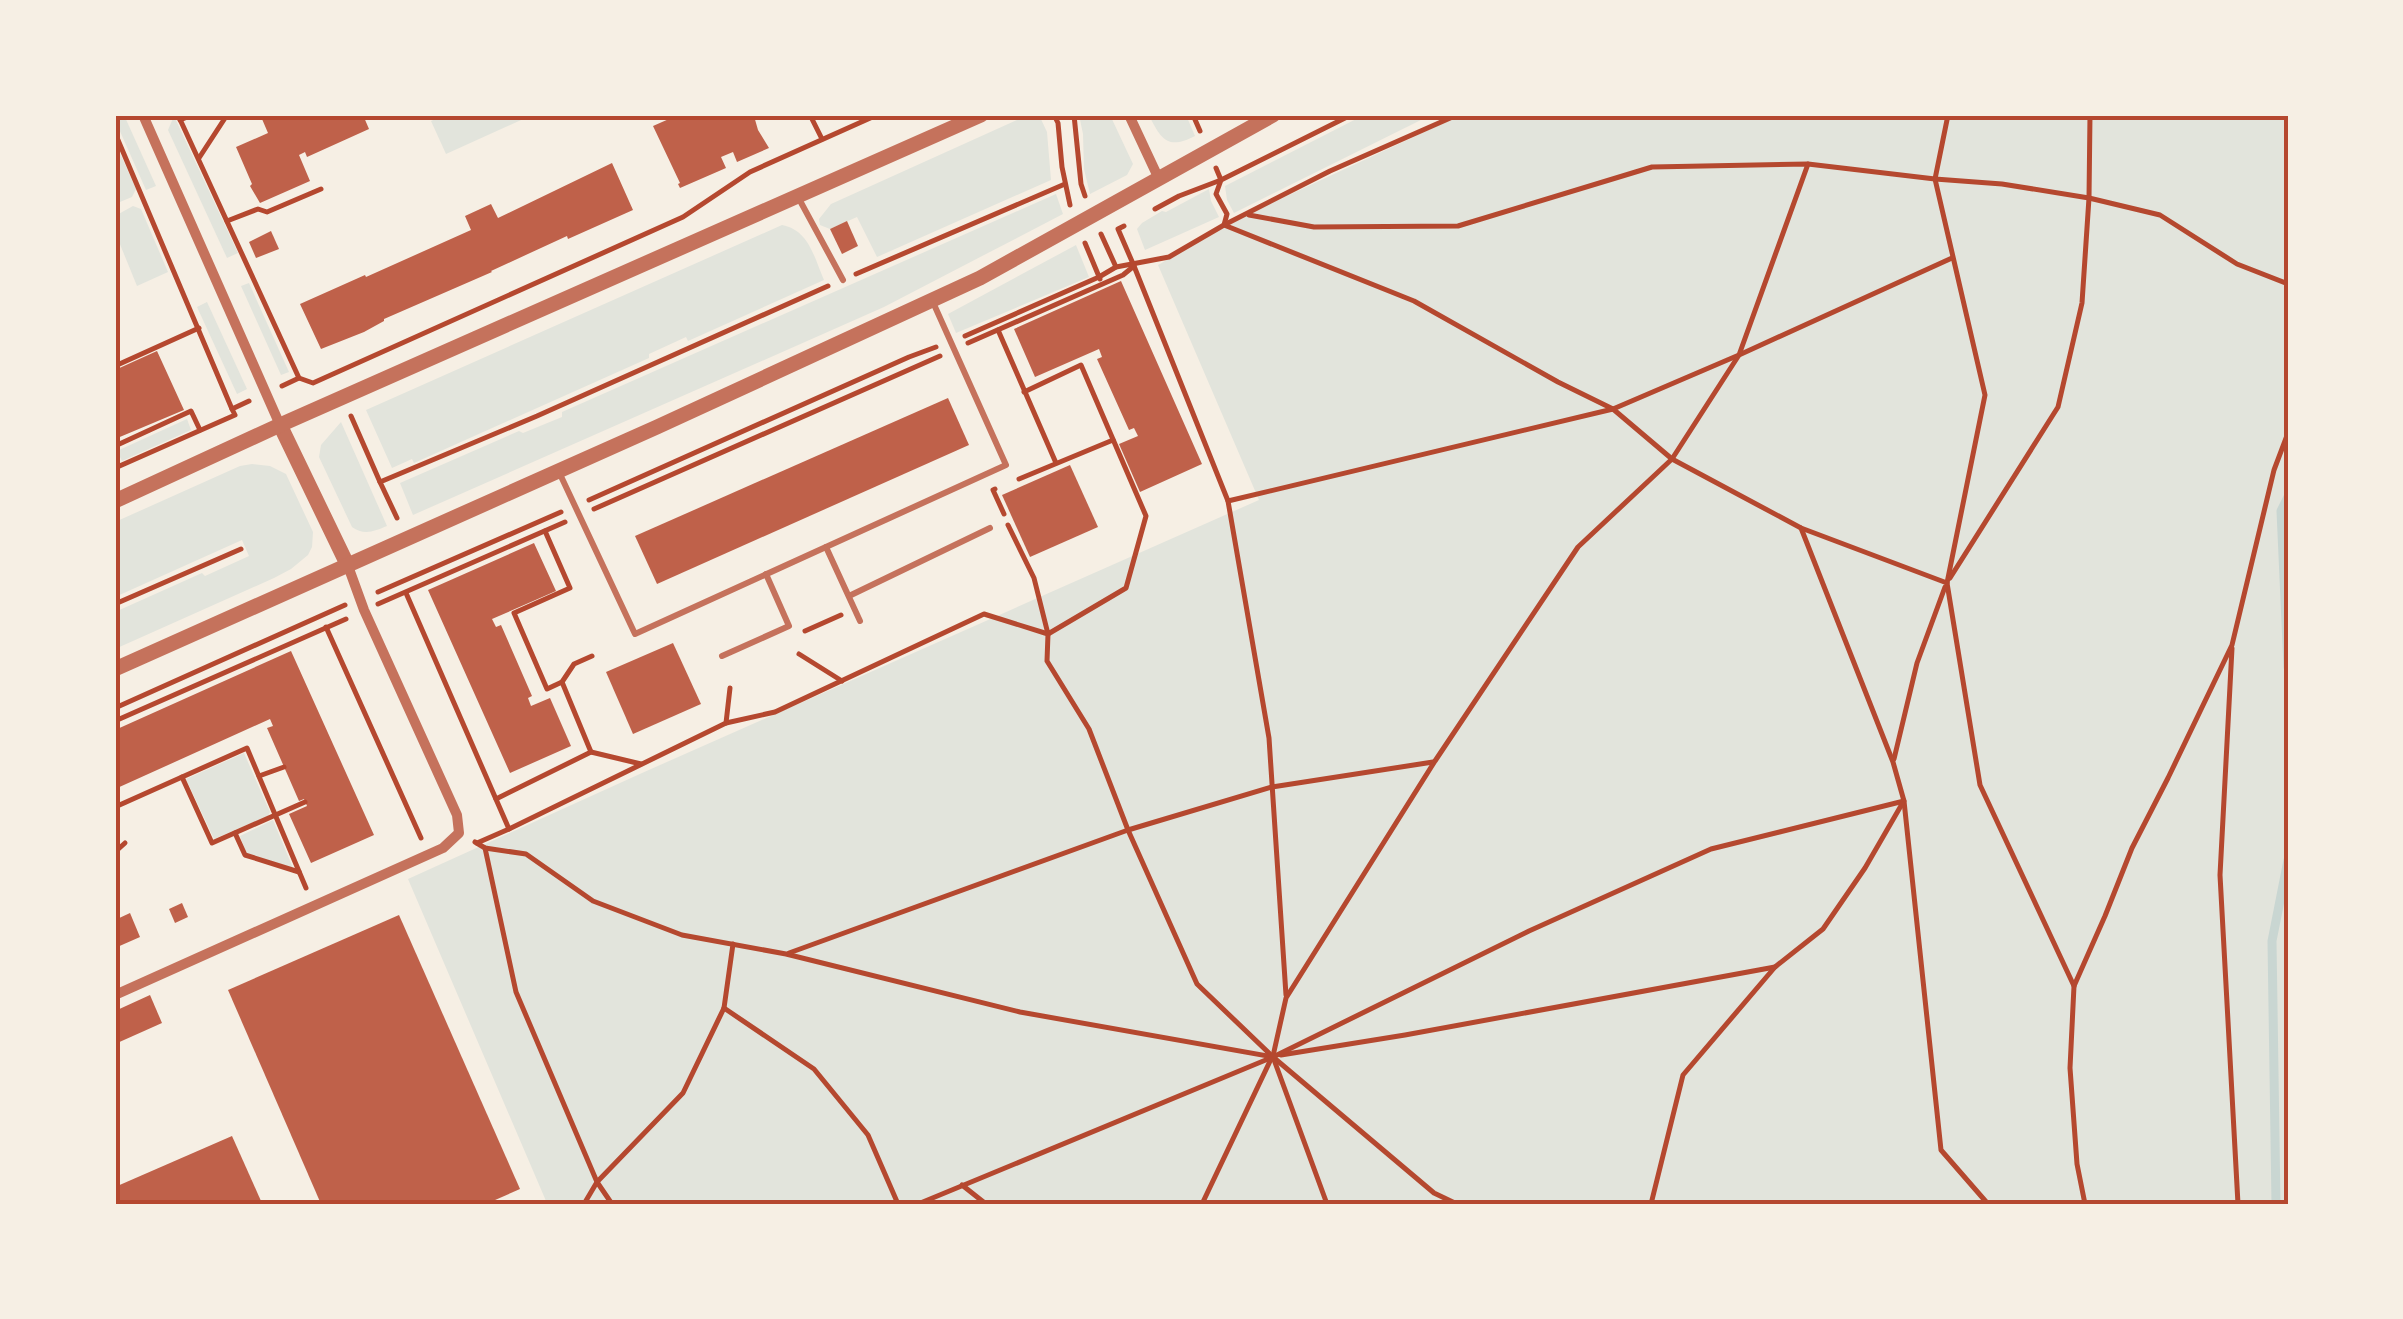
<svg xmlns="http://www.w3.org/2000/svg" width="2403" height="1319" font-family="'Archivo Narrow',sans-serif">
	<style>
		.green { fill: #e2e4dc }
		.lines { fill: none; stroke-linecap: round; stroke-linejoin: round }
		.stream { stroke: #c9d6d2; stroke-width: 9 }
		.building { fill: #bf614a }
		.path { stroke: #b5482f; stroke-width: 5 }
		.service { stroke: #c5725c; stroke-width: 6 }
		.minor { stroke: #c5725c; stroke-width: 10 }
		.tertiary { stroke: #c5725c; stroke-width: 15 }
		.neatline { fill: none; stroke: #b5482f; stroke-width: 4 }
	</style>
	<rect width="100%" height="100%" fill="#f6efe4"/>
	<g class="green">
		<polygon points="115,115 124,115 156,186 146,190 115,120"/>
		<polygon points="444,115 532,115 446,154 431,121"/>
		<polygon points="1028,115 1039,115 1047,132 1051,180 877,257 857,217 830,229 820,225 819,219 831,204"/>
		<polygon points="1079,115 1110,115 1133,164 1127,175 1090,194 1084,169 1083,134"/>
		<path d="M1149,115H1186L1195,136C1168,150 1161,140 1149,115Z"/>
		<polygon points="1364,115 1431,115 1234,213 1227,200 1225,186"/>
		<polygon points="1461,115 2288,115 2288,1204 541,1204 546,1201 408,879 642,773 1259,500 1158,265 1246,215"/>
		<polygon points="174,116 238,253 227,258 168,130"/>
		<polygon points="115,142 136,189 132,197 115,204"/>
		<polygon points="1209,189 1211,201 1219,217 1145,250 1137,229 1142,223 1162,211 1166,212"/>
		<polygon points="1056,194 1063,214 884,307 413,515 400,483 519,431 523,433 562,417 562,412"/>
		<polygon points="133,206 141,209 168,272 137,286 115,232 115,216"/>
		<path d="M782,225C809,230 814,257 824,280L688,341L686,337L649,354V358L414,463L412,459L392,468L366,410Z"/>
		<polygon points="1076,245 1089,277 956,333 948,314"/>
		<polygon points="249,283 289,372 281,375 241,286"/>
		<polygon points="207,302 247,389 237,394 197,307"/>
		<polygon points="187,419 191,430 122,461 117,451"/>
		<path d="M341,422L387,526C375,531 364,536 352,527L319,457L321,445Z"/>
		<polygon points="252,464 270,466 286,474 313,532 312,547 308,555 291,569 274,578 115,649 115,612 202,573 205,576 249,556 242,540 115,597 115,522 240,466"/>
		<polygon points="244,753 270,812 268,816 214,839 186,779"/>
		<polygon points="273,820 293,868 246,853 240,836"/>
	</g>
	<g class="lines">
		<g class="stream">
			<polyline points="2288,497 2281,511 2288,667"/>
			<polyline points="2276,1204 2272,941 2288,860"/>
		</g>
	</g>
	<g class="building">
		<polygon points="272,115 363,115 369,129 307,157 305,152 299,155 310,181 260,203 250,186 252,184 236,147 268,133 262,119"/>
		<polygon points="678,115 754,116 758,130 769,148 737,162 733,152 721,157 726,168 680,188 678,184 680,183 653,126"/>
		<polygon points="612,163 633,210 568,239 567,236 491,271 492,272 384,319 384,321 364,332 321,349 300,304 365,275 366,277 471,230 465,216 491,204 498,218"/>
		<polygon points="847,221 858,246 842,254 830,229"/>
		<polygon points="271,231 279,249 256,258 249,242"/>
		<polygon points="1121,281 1202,464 1140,492 1119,444 1138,436 1134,428 1129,430 1097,359 1102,357 1099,349 1035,377 1014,329"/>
		<polygon points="157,351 184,410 115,439 115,381 117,380 115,370"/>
		<polygon points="948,398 969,445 657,584 635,536"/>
		<polygon points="1070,465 1098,527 1030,557 1002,495"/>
		<polygon points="534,543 556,591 492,619 496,627 501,625 532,696 528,698 531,706 550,698 571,746 510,773 428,590"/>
		<polygon points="673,643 701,704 633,734 606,672"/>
		<polygon points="291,651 374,835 311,863 289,814 307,806 304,799 299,801 267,728 273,726 270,719 115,789 115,730"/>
		<polygon points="182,903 188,917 175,923 169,909"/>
		<polygon points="130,913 140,937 115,948 115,920"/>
		<polygon points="399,915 520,1189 486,1204 321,1204 228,990"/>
		<polygon points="150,995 162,1023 115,1044 115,1011"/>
		<polygon points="232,1136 261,1201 255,1204 115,1204 115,1187"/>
	</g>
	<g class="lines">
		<g class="path">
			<polyline points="178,115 299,378"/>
			<polyline points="810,115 822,139"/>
			<polyline points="1054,115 1058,123 1062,167 1070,205"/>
			<polyline points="1074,115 1081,184 1085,196"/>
			<polyline points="1193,115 1200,131"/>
			<polyline points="1948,115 1935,179 1985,395 1947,583 1980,785 2074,986"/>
			<polyline points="2285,115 2288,121"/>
			<polyline points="180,120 192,115"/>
			<polyline points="115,133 232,409"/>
			<polyline points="199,158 227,115"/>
			<polyline points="1216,168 1221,180 1216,194 1227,214 1224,225 1414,301 1558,382 1613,409 1672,459 1801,528 1947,583"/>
			<polyline points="1155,209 1179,196 1221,180 1351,115"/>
			<polyline points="1249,215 1314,227 1458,226 1652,167 1808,164 1935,179 2002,184 2089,198 2160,215 2237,264 2288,284"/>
			<polyline points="227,221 258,209 267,212 321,189"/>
			<polyline points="1101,234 1116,267"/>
			<polyline points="1085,243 1100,279"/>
			<polyline points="1134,266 1228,501 1269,738 1286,995"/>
			<polyline points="856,274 1065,184"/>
			<polyline points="998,330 1056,463"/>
			<polyline points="965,336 1099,277 1116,267 1169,257 1224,225 1330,171 1457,115"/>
			<polyline points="968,343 1123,275 1134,266 1118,229 1124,226"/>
			<polyline points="115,366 199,328"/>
			<polyline points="282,386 299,378 313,383 683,217 750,172 877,115"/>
			<polyline points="351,416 380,482"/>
			<polyline points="115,446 191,411 200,430"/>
			<polyline points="115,468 235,415 232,409 249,401"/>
			<polyline points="1019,479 1113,440"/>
			<polyline points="995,489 993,490 1004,514"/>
			<polyline points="589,500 909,357 936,347"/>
			<polyline points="1228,501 1613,409 1739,355 1952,258"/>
			<polyline points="594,509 940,356"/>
			<polyline points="397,518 380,482 537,416 828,286"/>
			<polyline points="1008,525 1034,578 1048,634 1126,588 1146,516 1081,365 1024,392"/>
			<polyline points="1801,528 1893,762 1904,801 1941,1150 1988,1204"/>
			<polyline points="545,531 570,588 514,613 547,689 562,682 574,664 592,656"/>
			<polyline points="1950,578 2058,407 2082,303 2089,198 2090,115"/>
			<polyline points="378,592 561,512"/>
			<polyline points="406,593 509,829 477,843"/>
			<polyline points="115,604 241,549"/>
			<polyline points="378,604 565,522"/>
			<polyline points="326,627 421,838"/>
			<polyline points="805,631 841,615"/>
			<polyline points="2232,648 2220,875 2238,1204"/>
			<polyline points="799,654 842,681"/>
			<polyline points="115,708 345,605"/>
			<polyline points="115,721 346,619"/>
			<polyline points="726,723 775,712 984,614 1048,634 1047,661 1089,729 1128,830 1197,984 1273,1057 1434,1193 1457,1204"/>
			<polyline points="591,752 641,764"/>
			<polyline points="1894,759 1917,663 1945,587"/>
			<polyline points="259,776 284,767"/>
			<polyline points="182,777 212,843 305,802"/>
			<polyline points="496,799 591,752 562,682"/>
			<polyline points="115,807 247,748 306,888"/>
			<polyline points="509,829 726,723 730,688"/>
			<polyline points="235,833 245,855 299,872"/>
			<polyline points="475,842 485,848 526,854 593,901 682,935 786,954 1020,1012 1273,1057 1327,1204"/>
			<polyline points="485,848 516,992 597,1182 612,1204"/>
			<polyline points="115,852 125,843"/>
			<polyline points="789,953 1128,830 1272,787 1433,762"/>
			<polyline points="724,1008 814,1069 868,1135 898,1204"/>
			<polyline points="1281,1055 1405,1035 1775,967"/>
			<polyline points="1273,1056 1286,998 1435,761 1578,547 1672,459 1739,355 1808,164"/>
			<polyline points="962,1185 986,1204"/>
			<polyline points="584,1204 597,1182 683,1093 724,1008 733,944"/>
			<polyline points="918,1204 1273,1057 1529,931 1711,849 1904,801"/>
			<polyline points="1202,1204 1271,1059"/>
			<polyline points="1651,1204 1683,1075 1775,967 1823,929 1865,868 1902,804"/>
			<polyline points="2085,1204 2077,1164 2070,1068 2074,986 2105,916 2132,848 2168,778 2232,645 2274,470 2288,433"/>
		</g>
		<g class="service">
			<polyline points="798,197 843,280"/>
			<polyline points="559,472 635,634 1006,465 932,300"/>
			<polyline points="826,547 860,621"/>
			<polyline points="849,596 990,528"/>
			<polyline points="722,656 789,626 766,574"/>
		</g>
		<g class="minor">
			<polyline points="143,115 280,425"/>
			<polyline points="1129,115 1158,177"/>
			<polyline points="115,995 443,848 459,833 457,815 364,610 348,566"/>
		</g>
		<g class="tertiary">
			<polyline points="280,425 348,566"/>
			<polyline points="115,501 280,425 981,115"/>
			<polyline points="115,669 657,427 980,278 1273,115"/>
		</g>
	</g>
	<rect width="2403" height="1319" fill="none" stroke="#f6efe4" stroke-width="235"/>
	<rect x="118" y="118" width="2168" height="1084" class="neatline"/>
</svg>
